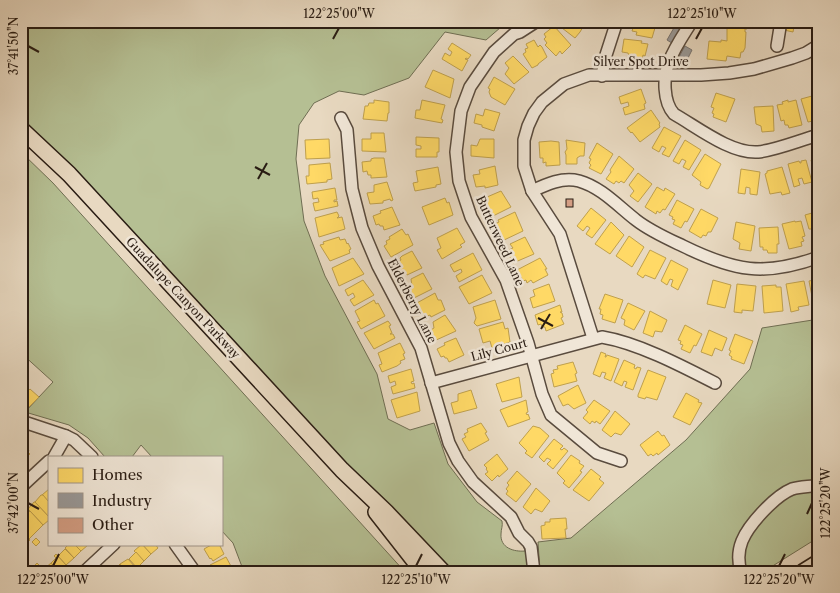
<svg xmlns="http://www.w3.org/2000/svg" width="840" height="593" font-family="'Libre Caslon Text',serif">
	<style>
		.green { fill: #b5bf93; stroke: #6f6e53 }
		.homes { fill: #ffd966; stroke: #bfa04d }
		.industry { fill: #999; stroke: #777471 }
		.building { fill: #d49e84; stroke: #291c13 }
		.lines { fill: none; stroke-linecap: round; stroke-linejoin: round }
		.minor-casing { stroke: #594b3e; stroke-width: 14 }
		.major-casing { stroke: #291c13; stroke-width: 18 }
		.minor { stroke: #f0e6d7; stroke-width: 11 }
		.major { stroke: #e8d9c1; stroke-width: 15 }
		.ticks { fill: none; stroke: #291c13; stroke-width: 2 }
		.labels { text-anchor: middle; stroke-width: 5; stroke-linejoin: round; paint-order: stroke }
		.street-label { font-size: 12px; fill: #291c13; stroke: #f0e6d7 }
		.neatline { fill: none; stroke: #291c13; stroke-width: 2 }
		.ticks-label { font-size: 12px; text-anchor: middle; fill: #291c13 }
	</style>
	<rect width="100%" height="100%" fill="#e8d9c1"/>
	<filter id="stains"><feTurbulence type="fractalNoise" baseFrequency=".004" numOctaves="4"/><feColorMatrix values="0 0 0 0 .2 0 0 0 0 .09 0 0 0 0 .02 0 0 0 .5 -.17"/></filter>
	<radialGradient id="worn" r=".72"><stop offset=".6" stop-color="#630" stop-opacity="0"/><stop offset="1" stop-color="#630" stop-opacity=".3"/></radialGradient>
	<g class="green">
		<path d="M21,21H508L486,40L445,32L409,78L364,95L339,91L314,103L299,125L296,159L304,221L325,276L377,374L388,419L410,430L434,423L448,464L477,502L502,521C503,526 501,529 501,534C500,548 514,552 525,551L519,533L524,537L534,572H443L21,129Z"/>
		<polygon points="21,152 53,183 405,572 244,572 233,543 221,530 221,457 152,457 141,445 132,457 105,457 88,438 69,425 25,412 53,382 21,353"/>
		<polygon points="819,319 819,537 763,572 540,572 538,542 571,538 686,440 750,369 762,328"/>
	</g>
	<g class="homes">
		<polygon points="564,21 585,21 586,22 580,32 575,38 562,28 565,24 563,22"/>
		<polygon points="631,21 657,21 652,38 636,35 637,32 632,31 633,28 629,27"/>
		<polygon points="727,21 748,21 747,29 745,29 745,32 746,32 745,48 743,52 741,52 740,58 727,56 726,61 707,59 709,41 721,42 721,40 727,41"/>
		<polygon points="785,21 795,21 793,32 784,30"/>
		<polygon points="554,26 571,45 562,54 560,51 556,56 545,45 547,43 544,39 546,37 544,34"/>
		<polygon points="624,39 642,41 641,43 648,44 645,56 643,55 642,61 630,58 628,53 622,52"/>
		<polygon points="534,40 538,47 540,45 542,47 547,57 538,64 538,65 532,68 523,54 526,52 525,49 528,48 526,44"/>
		<polygon points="452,43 471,55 468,59 466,58 465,59 468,60 462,71 442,59 445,53 450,56 452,52 448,49"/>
		<polygon points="513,56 529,72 514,84 505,74 509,68 505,63"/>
		<polygon points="433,70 454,79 450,98 425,87"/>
		<polygon points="494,77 515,89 505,105 491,97 489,92 490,89 488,88"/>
		<polygon points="641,89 646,103 644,104 645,109 625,115 623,108 629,106 628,102 621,104 619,97"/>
		<polygon points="716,93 735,99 726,122 713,117 714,114 712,113 714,108 711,107"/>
		<polygon points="812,96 812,98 819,96 819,113 817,114 818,120 808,122 801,99"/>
		<polygon points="374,100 389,102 389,113 388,113 387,121 363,119 365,106 368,106 369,103 374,103"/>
		<polygon points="422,100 445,105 441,119 443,120 442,123 415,118 416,110 420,110"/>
		<polygon points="788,100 788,102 796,100 802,125 789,128 788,125 785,125 784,120 781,121 777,105 783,104 782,102"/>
		<polygon points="773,106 774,131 762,132 761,126 756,124 754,107"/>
		<polygon points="485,109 500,113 494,131 482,127 482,125 474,123 476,114 483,116"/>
		<polygon points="651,110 660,123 659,124 660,127 640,142 632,132 631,133 627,128"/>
		<polygon points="664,127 681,136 669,157 662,154 666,148 662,146 659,152 652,148"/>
		<polygon points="371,133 384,133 386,152 362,151 362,139 371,139"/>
		<polygon points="416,137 439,138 439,152 437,152 437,157 416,157 416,149 421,149 421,146 416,145"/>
		<polygon points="329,139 330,158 306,159 305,140"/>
		<polygon points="480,139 494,139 494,158 471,156 471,145 477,146"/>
		<polygon points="566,140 585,143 584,156 580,156 577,158 577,164 566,164 566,155 565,152 567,149"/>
		<polygon points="685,140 701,150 689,170 683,167 686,161 682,159 679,164 673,161"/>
		<polygon points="551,141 559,142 560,165 546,166 546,162 543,163 543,158 540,158 539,142"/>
		<polygon points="597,143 613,154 601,174 589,168 591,165 589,163 591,159 589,158"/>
		<polygon points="705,154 721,164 709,188 707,189 700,185 701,182 692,175"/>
		<polygon points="819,155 819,182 817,183 811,160"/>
		<polygon points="619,156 634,169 624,183 621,181 619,183 616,181 614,184 606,179 611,172 610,170"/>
		<polygon points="374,158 384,158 387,177 371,178 371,175 368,175 367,171 363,172 362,162 371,161 371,159"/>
		<polygon points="806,160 812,182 804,184 802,178 798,179 800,185 794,187 788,164 799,161 800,163 801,163 801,161"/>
		<polygon points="330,163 332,179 327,180 327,182 307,184 306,176 309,176 309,165"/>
		<polygon points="495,166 498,185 485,188 485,186 476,187 473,175 480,174 479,170"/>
		<polygon points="438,167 441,184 436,185 436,187 415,191 413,183 418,182 416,171"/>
		<polygon points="782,167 790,193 782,195 781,192 770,194 765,174 767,173 767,171"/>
		<polygon points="741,169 760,172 757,195 750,194 750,188 746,187 745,194 738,193"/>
		<polygon points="638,173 652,184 638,202 630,196 634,191 629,185"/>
		<polygon points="387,182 393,200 391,201 390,199 383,201 383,203 370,204 367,193 374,192 374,185"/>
		<polygon points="657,187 664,191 665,188 675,194 665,210 663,209 660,213 657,211 656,214 645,207"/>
		<polygon points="335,188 337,200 334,200 334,202 337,201 338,206 315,211 313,203 319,202 318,198 313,199 312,192"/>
		<polygon points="501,191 511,207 489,218 480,200"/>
		<polygon points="445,198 447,203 449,202 453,215 429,225 422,207"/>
		<polygon points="677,200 694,209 687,222 685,221 681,228 673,224 675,220 672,219 673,217 669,215"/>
		<polygon points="392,207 400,225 384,230 383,226 380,226 379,224 376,225 373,216 381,213 380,211"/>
		<polygon points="591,208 606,220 592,238 586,234 590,228 587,226 583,231 577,226"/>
		<polygon points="701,209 718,218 711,232 708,232 706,236 703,235 701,238 689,231"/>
		<polygon points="819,211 819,235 818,235 816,229 809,229 805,215"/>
		<polygon points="337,212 339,216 337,218 342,217 345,229 319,237 315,218"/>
		<polygon points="515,212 523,231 502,241 493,225 499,222 498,220"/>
		<polygon points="795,221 795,222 801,221 805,236 802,237 804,241 801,242 802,246 789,249 782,224"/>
		<polygon points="611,222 624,235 610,254 595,244"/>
		<polygon points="736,222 755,226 751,251 739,249 740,243 733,239"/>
		<polygon points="778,227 779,244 777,244 777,253 768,253 767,250 763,250 763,247 760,247 759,228"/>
		<polygon points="457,228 465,242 460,245 462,247 442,259 437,250 441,248 437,238"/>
		<polygon points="402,229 406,235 408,234 413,245 391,257 384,246 387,244 386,241 390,239 389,237"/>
		<polygon points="629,236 644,247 632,267 616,256"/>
		<polygon points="339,237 340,240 345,239 347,244 348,243 351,249 349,250 350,253 330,261 320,245 324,244 323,242"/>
		<polygon points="525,237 534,254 513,263 507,251 513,248 510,244"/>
		<polygon points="650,250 666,258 655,279 645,275 643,278 637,274"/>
		<polygon points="412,251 422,268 407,275 405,272 403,274 401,270 398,272 393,264 401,260 400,258 402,256"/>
		<polygon points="473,253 482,270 459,282 456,276 462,272 461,269 454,272 450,265"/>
		<polygon points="353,258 364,274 339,286 332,268"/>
		<polygon points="540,258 547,269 545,269 548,275 533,283 531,280 527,283 526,280 523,281 517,270"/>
		<polygon points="671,260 688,269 678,290 671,286 673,280 670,279 667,285 661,281"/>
		<polygon points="423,273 432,289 412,299 407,289 412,286 411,279"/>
		<polygon points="482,275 492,293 469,304 459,287"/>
		<polygon points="819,279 819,306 814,307 809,281"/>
		<polygon points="363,280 374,295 354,306 350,300 355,297 353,293 348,296 345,290"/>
		<polygon points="713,280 731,285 725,308 707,304"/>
		<polygon points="804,281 809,305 798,307 799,310 791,312 786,284"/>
		<polygon points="549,284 555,301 533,308 530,298 535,296 533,290"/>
		<polygon points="737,284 756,286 753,311 742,310 742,313 734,312"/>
		<polygon points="776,285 776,287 781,287 783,311 764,313 762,286"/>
		<polygon points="435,293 438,300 441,300 445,310 431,317 430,315 425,317 424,315 421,316 415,304"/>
		<polygon points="605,294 623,300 615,323 602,319 603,315 600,314 601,309 599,309"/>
		<polygon points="374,300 376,304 378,303 385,316 361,329 357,322 360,321 355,311"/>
		<polygon points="495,300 501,319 477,326 474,323 476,318 473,307"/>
		<polygon points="628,303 645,311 634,330 624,325 625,320 621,318"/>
		<polygon points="560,305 562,312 560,312 562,313 563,317 561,318 564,324 546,331 545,327 542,327 541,324 538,325 535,315"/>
		<polygon points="650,311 667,320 662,332 655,331 653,337 643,333"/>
		<polygon points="445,315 456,331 434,341 429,331 434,328 433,322"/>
		<polygon points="388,321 391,325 389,326 392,333 390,334 393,334 395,338 374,349 364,333"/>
		<polygon points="503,322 505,329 508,328 510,342 492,348 490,341 483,343 479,329"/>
		<polygon points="685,325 702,334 696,346 694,345 690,353 681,349 683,345 680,344 681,341 678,340"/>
		<polygon points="709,330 727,338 722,351 715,348 712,356 701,352"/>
		<polygon points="735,334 753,341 744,364 731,359 732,357 729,355 731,351 729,350"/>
		<polygon points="456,338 464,355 449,362 447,358 445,358 444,356 441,357 437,349 445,345 444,343"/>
		<polygon points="400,343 405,353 403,354 405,359 400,361 401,363 397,366 382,372 379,365 382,364 378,353"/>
		<polygon points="601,352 606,354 605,357 606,357 607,355 619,359 611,381 604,378 606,373 602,372 600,377 593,374"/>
		<polygon points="624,360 635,365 634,368 636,369 637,367 641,368 633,390 625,387 627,382 624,381 622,386 614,382"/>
		<polygon points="573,362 577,373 575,374 577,381 554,387 551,374 554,373 553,370 558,369 557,366"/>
		<polygon points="411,369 414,381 411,382 412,384 414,383 415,388 393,394 391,387 396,385 395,381 390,383 388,376"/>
		<polygon points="648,370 666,377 657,400 646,397 645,399 638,397 638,395"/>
		<polygon points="519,377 522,397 502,402 496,384"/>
		<polygon points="21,384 27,389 21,395"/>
		<polygon points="578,385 586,403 574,409 568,404 563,406 558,396"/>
		<polygon points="30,389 39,397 27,409 21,403 21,398"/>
		<polygon points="471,390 477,408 454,414 451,403 458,401 458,394"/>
		<polygon points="417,392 420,411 397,418 391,400"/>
		<polygon points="686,393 699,400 698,402 702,403 690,425 673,417"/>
		<polygon points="526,400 528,412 526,413 527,415 528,414 530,419 508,427 500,410"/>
		<polygon points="594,400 610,411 600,424 596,421 595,423 592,421 590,424 583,418 588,412 586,410"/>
		<polygon points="615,411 630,424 621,435 615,433 611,437 602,430"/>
		<polygon points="481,423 487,432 485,433 489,440 469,451 462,439 466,437 464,434 468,432 467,429"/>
		<polygon points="533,426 540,428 549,436 532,458 525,453 527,451 519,443"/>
		<polygon points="658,431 662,436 664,435 670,445 658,455 657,453 653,456 651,454 648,456 640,445"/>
		<polygon points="554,439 563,446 560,449 562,450 564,448 568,451 553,469 547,464 551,460 547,458 544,462 539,457"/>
		<polygon points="21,442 29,450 28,452 30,454 23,459 21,457"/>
		<polygon points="497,454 508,469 499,477 498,475 492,481 485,474 488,472 486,469 487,468 484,465"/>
		<polygon points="571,455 580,461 579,463 584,466 580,471 582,472 579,476 569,488 563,483 565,481 557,473"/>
		<polygon points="591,469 601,477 599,479 604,483 589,501 573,490"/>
		<polygon points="517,471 531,484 516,502 506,494 508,491 506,489 509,485 507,483"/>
		<polygon points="536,488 550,501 542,512 535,509 531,514 523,507"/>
		<polygon points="49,489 49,502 42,495"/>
		<polygon points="41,495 43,495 49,502 49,517 35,502"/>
		<polygon points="34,502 35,502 49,517 49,520 43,525 28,509"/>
		<polygon points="30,511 43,525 29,539 23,531 25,529 24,528 21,530 21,518"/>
		<polygon points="566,518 567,529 565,529 566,538 542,539 541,526 545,525 545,522 550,522 550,519"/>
		<polygon points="24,533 30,540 21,548 21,535"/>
		<polygon points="36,538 40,542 36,546 32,542"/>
		<polygon points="69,544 74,544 81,551 74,558 65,548"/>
		<polygon points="74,544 87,544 88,545 81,551"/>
		<polygon points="142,544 151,554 144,561 134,551"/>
		<polygon points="142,544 155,544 158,548 151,554"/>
		<polygon points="213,544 219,544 224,554 213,561 211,558 210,559 204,549"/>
		<polygon points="65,549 74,558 66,565 58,556"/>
		<polygon points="136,552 144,561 137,568 129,559"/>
		<polygon points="56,554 66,565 59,572 51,563 56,558 54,556"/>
		<polygon points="226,557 232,568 225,572 215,572 214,569 212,569 210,565"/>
		<polygon points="128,559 136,568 132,572 126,572 120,564"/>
		<polygon points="37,563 45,571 44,572 33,572 35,570 33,567"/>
		<polygon points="51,563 59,572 46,572 44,569"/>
		<polygon points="120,564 126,572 113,571"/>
	</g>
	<g class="industry">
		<polygon points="675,26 683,31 675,45 667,40"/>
		<polygon points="685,46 692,50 686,62 679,57"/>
	</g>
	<rect class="building" x="566" y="199" width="7" height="8"/>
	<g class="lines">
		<defs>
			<g id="minor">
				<polyline points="537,21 520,32 514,34 494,52 470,87 461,111 456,152 459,181 471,217 506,280 528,343 542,394 551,415 597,453 621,461"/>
				<path d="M692,21C684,34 674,48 669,62C663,77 663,102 674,114C697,127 731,154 758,152C777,150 800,140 819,135"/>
				<polyline points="777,46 781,21"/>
				<polyline points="602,76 606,55 617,21"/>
				<polyline points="341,118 347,130 352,189 362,228 378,266 421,348 449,443 458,461 473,482 511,517 519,533 528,542 531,547 534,572"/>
				<path d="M532,191C547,184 562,177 579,181C601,187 619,207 636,220C650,231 666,238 683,246C734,271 764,277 819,257"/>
				<polyline points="593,338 560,234 532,191 524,166 524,140 528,126 534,113 542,102 564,84 589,75 701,75 729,73 754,69 792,58 806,53 819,45"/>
				<path d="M431,383L602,337C638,343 682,366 715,383"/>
				<polyline points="21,421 66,436 74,440 92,457"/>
				<polyline points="54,457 66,436"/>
				<polyline points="21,487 49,461"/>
				<polyline points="175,544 195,572"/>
				<polyline points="84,572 114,544"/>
				<path d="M741,572C738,562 738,551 742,541C749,524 775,496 792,489C801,486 810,487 819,485"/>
			</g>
			<g id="major">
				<polyline points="21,129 69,174 342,470 386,512 443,572"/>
				<polyline points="376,512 423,572"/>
				<polyline points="803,572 819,562"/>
			</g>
		</defs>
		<use href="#minor" class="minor-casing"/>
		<use href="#major" class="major-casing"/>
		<use href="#minor" class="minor"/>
		<use href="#major" class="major"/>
	</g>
	<path class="ticks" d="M333,39L339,28M696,39L702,28M28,46L39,52M255,167L270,175M258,179L267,163M538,318L553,326M541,329L550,314M28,503L39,509M807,514L812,503M53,566L59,554M416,566L422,554M779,566L785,554"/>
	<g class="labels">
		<g class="street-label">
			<text x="641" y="66">Silver Spot Drive</text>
			<text transform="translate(500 241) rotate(65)" y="4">Butterweed Lane</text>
			<text transform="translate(183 298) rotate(47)" y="4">Guadalupe Canyon Parkway</text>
			<text transform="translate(412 301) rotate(63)" y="4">Elderberry Lane</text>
			<text transform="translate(499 350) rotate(-15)" y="4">Lily Court</text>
		</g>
	</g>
	<rect width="840" height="593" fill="none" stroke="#e8d9c1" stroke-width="55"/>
	<rect x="48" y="456" width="175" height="90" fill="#f0e6d7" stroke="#a09589"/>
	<rect x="58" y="468" width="25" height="15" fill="#ffd966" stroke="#a09589"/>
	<text x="92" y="480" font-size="15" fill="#291c13">Homes</text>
	<rect x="58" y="493" width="25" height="15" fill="#999999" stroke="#a09589"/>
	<text x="92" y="506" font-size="15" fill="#291c13">Industry</text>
	<rect x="58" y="518" width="25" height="15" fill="#d49e84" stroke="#a09589"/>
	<text x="92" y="530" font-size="15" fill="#291c13">Other</text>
	<rect x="28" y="28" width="784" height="538" class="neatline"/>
	<g class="ticks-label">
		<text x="339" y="18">122°25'00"W</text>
		<text x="702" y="18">122°25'10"W</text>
		<text transform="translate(14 46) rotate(-90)" y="4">37°41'50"N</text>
		<text transform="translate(826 503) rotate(-90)" y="4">122°25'20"W</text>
		<text transform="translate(14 503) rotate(-90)" y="4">37°42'00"N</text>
		<text x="53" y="584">122°25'00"W</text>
		<text x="416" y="584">122°25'10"W</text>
		<text x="779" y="584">122°25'20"W</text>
	</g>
	<rect width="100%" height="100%" filter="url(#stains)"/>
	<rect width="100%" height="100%" fill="url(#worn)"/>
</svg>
